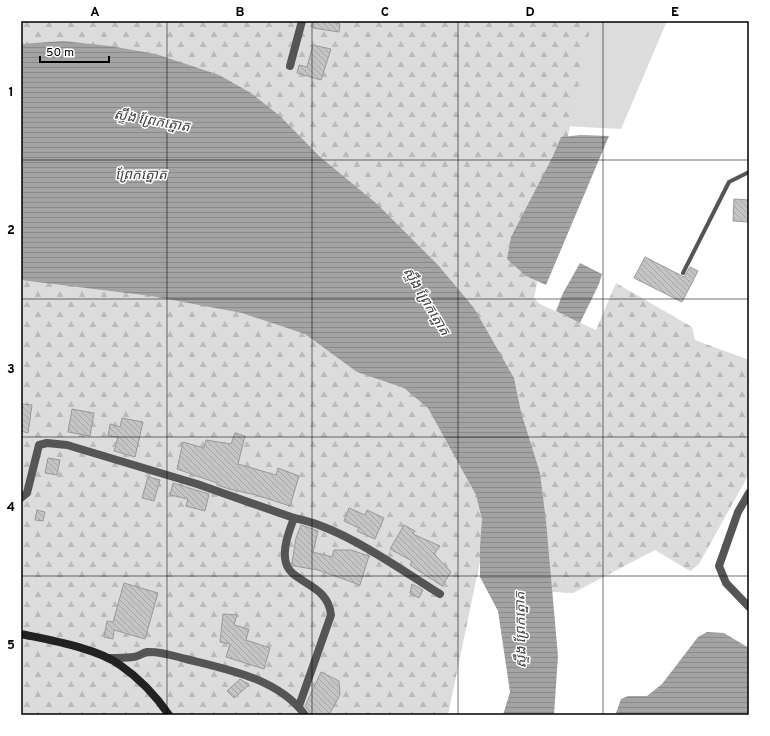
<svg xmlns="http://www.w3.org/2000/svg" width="770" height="736" font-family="Overpass,'Noto Sans Khmer',sans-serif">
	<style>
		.grass { fill: #dcdcdc }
		.forest { fill: url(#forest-firs) }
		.water { fill: url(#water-rules) }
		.building { fill: url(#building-back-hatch); stroke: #999 }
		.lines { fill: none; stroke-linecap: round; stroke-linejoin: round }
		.lane { stroke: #555; stroke-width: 4 }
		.street { stroke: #555; stroke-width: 8 }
		.secondary { stroke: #222; stroke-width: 8 }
		.grid { fill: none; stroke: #000; stroke-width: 1; stroke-opacity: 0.55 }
		.labels { text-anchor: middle; stroke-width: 3; stroke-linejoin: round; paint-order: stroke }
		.water-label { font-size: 14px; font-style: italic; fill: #444; stroke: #fff }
		.neatline { fill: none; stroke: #000; stroke-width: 1.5 }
		.grid-label { font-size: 13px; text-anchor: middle; font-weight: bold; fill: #000 }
	</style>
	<defs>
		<pattern id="forest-firs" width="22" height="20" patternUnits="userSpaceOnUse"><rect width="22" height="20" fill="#dcdcdc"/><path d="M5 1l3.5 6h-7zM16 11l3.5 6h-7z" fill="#bbb"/></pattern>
		<pattern id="water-rules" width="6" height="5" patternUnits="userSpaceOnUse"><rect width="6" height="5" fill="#a3a3a3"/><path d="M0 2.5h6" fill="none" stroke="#8b8b8b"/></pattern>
		<pattern id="building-back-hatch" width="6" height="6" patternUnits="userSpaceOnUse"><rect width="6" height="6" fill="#c4c4c4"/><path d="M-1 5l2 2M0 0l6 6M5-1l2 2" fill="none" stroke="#a7a7a7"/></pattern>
	</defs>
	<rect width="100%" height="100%" fill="#fff"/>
	<polygon class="grass" points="360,21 667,21 621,129 562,126"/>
	<polygon class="forest" points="21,21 592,21 534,298 540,304 596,330 616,283 692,327 695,340 749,360 749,474 699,564 690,571 655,550 573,593 552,592 549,563 516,389 448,715 21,715"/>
	<g class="water">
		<polygon points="63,41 110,46 156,54 219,75 251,93 280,116 319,156 377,204 438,265 474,308 514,378 521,412 540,473 546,521 558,656 554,715 503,715 510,692 498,611 480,577 480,547 482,519 476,495 428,408 404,388 357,372 305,334 242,313 151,296 21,280 21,44"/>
		<polygon points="581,135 609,136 546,285 526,276 507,259 511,237 553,156 561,137"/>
		<polygon points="580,263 602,274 599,284 580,323 556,311 563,293"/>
		<polygon points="707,632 724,633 749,648 749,715 621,715 616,713 621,699 628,696 647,696 662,684 698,637"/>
	</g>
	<g class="building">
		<polygon points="314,21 336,21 336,23 340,24 339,32 313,28"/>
		<polygon points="313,45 331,49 321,80 297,73 299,65 307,67"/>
		<polygon points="734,199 749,200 749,222 733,221"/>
		<polygon points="645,257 684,277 690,267 698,271 682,302 634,278"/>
		<polygon points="21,404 32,405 28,433 21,431"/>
		<polygon points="72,409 94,413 90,436 68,432"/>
		<polygon points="122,418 143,422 135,457 114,451 118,437 108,436 110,424 120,427"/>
		<polygon points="235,433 245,436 238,464 276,475 278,468 299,476 290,506 256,495 229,489 217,485 217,483 177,469 183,442 204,448 206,440 231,444"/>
		<polygon points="48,458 60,460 57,475 45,473"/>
		<polygon points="148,477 160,480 154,501 142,498"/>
		<polygon points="173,483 209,494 205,511 186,506 188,499 170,495"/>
		<polygon points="349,508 365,515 367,510 384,518 375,539 357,531 359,528 344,521"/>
		<polygon points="37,510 45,512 43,521 35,520"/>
		<polygon points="301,525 318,531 313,552 332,557 334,550 351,550 369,556 360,585 318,570 294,566 292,563 296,538"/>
		<polygon points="404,525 415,531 413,534 440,546 434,554 451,572 442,586 410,565 412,561 390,549"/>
		<polygon points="124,583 158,593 145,639 114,630 113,639 104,637 107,621 113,622"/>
		<polygon points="412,584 423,590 419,598 410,593"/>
		<polygon points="223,614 237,615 234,625 249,629 246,640 270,648 264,669 226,657 230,644 220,642"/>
		<polygon points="321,672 339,681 340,695 329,715 312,715 305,706"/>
		<polygon points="240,679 249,685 234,698 227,691"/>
	</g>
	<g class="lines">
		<polyline class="lane" points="683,273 729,182 749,172"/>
		<g class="street">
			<polyline points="290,66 302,21"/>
			<polyline points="749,493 738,512 719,566 726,583 749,607"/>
			<path d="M21,498L27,493L39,445L47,443L67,445L197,484L294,518C342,527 398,568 440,594"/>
			<path d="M294,518C289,531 282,549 286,563C292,584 328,583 331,615L299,706"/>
			<path d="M108,658C116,658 125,658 133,657C138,657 142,653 147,652C160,651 174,656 186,659C227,669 279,679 305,715"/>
		</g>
		<path class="secondary" d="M21,634C49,640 97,648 120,665C139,678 156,696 169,715"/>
	</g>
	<path class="grid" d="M167,21V715M312,21V715M458,21V715M603,21V715M21,160H749M21,299H749M21,437H749M21,576H749"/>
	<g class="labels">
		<g class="water-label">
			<text transform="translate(152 120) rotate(10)" y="5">ស្ទឹង ព្រែកត្នោត</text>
			<text x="141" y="179">ព្រែកត្នោត</text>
			<text transform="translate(427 301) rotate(59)" y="5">ស្ទឹង ព្រែកត្នោត</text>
			<text transform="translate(520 630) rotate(-91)" y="5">ស្ទឹង ព្រែកត្នោត</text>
		</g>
	</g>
	<rect width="770" height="736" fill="none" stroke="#ffffff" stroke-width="44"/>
	<path d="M40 56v6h69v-6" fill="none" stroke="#000000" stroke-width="2"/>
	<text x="46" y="56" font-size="12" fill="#000000" stroke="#ffffff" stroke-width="3" paint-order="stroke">50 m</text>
	<rect x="22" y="22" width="726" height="692" class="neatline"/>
	<g class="grid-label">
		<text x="95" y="16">A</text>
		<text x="240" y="16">B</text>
		<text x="385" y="16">C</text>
		<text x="530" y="16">D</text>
		<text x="675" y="16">E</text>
		<text x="11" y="96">1</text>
		<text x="11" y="234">2</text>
		<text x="11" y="373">3</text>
		<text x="11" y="511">4</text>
		<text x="11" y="649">5</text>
	</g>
</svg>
